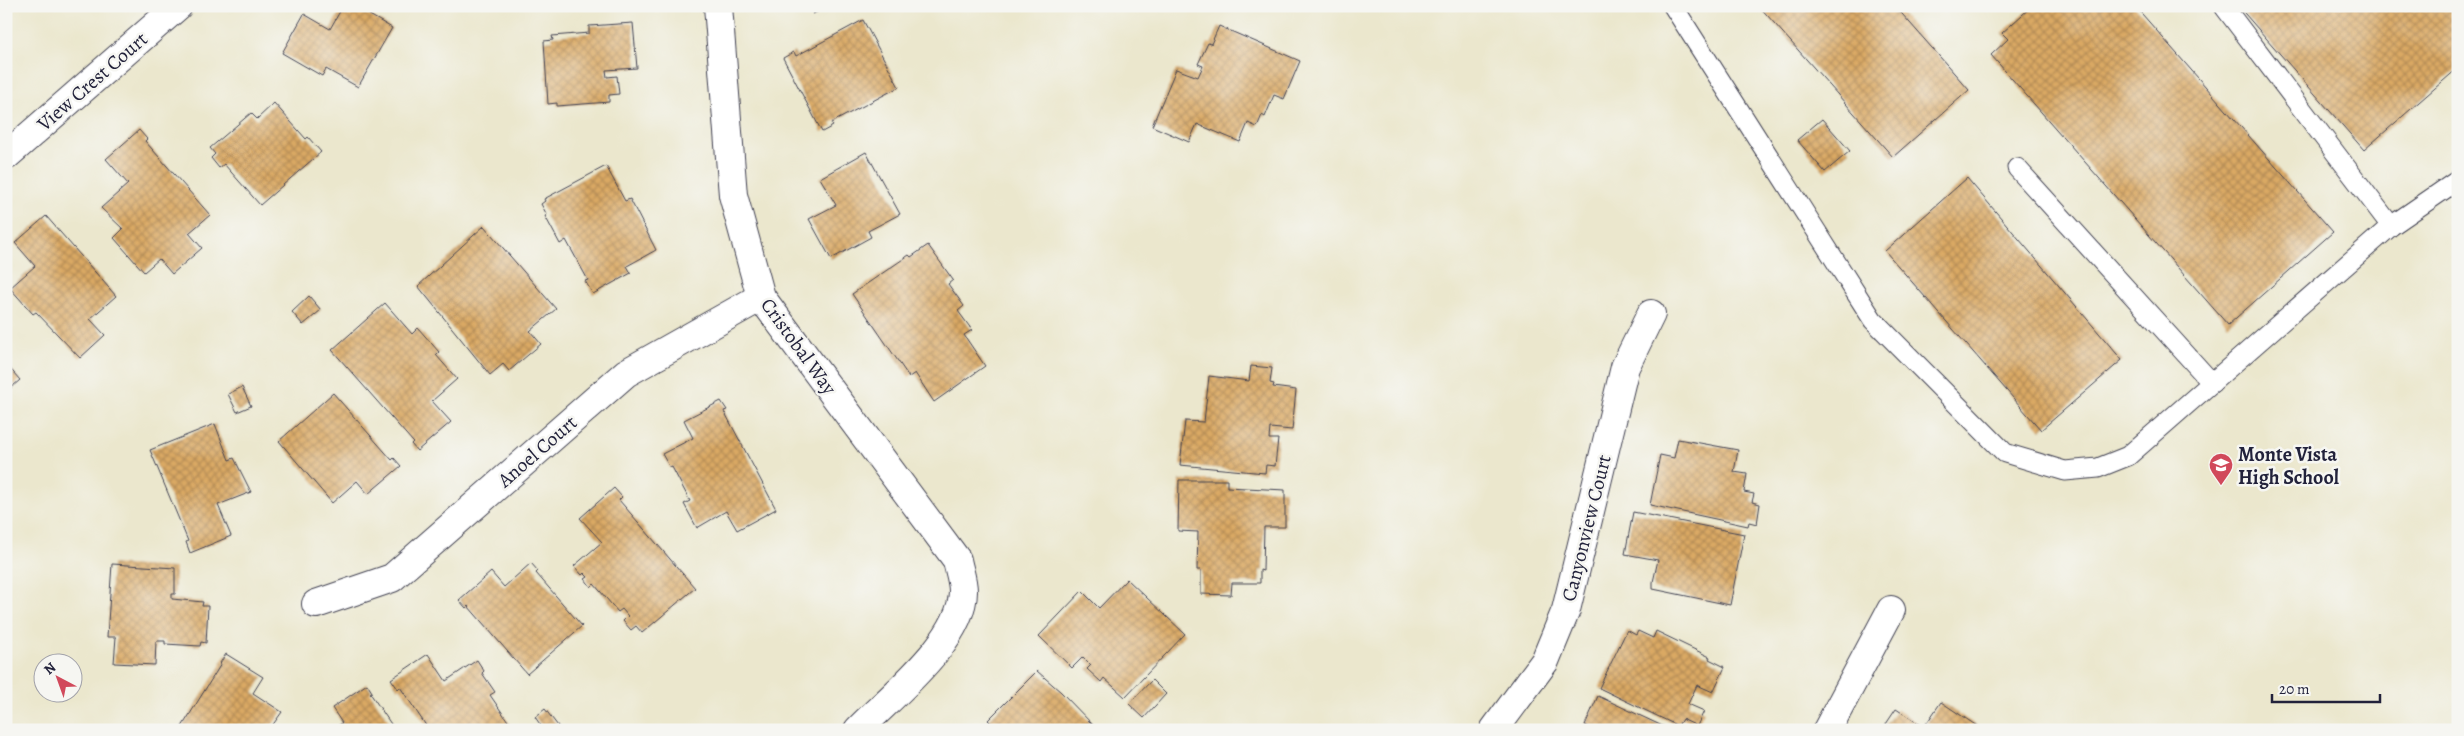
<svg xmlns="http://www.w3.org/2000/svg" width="2464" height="736" font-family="Alegreya,serif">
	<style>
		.building { fill: url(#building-cross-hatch) }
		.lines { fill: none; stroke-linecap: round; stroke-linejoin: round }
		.lane-casing { stroke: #404051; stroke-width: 21 }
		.street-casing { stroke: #404051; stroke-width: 30 }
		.lane { stroke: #fff; stroke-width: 19 }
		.street { stroke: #fff; stroke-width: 28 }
		.labels { text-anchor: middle; stroke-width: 5; stroke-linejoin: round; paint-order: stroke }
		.street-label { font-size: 20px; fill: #22223b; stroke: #f6f6f2 }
		.poi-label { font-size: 20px; font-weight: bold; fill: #22223b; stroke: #f6f6f2; text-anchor: start }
	</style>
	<defs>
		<pattern id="building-cross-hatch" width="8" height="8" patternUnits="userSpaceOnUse" patternTransform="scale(1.25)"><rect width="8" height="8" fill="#daa964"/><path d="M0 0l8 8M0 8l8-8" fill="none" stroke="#b08954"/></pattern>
	</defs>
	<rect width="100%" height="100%" fill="#f6f6f2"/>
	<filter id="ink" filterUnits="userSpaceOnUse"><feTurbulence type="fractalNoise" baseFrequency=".02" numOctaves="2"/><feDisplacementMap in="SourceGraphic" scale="10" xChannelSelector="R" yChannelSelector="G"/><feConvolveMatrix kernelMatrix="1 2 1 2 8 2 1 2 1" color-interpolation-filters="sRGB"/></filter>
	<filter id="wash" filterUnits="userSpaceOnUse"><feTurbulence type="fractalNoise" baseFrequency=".0096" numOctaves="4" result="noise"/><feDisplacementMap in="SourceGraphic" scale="20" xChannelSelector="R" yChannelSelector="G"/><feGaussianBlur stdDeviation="1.12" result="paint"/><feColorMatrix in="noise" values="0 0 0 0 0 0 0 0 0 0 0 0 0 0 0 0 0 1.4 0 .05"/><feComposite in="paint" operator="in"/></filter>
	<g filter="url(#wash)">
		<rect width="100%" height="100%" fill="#ebe7cd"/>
		<g id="blocks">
			<g class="building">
				<polygon points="343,6 354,6 392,28 358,87 326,69 322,76 282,53 304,14 330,29"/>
				<polygon points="809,6 828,6 813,14"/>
				<polygon points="1759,6 1895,6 1969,90 1893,157"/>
				<polygon points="2032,6 2135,6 2333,232 2228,325 1991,55 2008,39 2002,33"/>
				<polygon points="2238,6 2458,6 2458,68 2364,150"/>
				<polygon points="863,20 899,87 831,123 833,126 822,132 783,58 794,52 796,56"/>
				<polygon points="633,23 637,68 606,70 607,77 617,76 619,94 609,95 609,102 557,106 557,103 548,104 544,41 553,40 552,36 589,33 589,26"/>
				<polygon points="1219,26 1300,61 1284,99 1274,95 1265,117 1262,115 1257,127 1248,123 1240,142 1197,124 1189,142 1152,126 1176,69 1198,77 1203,66 1198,64 1208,43 1211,44"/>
				<polygon points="274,103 306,139 308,137 321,152 260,205 224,164 219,168 211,158 215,154 210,148 251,113 257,119"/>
				<polygon points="1822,119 1850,151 1825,172 1797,140"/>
				<polygon points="139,130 147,139 145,141 210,215 189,233 202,248 172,274 159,259 144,272 114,238 123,229 101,208 128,184 106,159"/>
				<polygon points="866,152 900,214 868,231 871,237 831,259 809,219 836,205 820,178"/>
				<polygon points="606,166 625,201 630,199 656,250 627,266 631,273 593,294 585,281 588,280 566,240 560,244 545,216 547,215 541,204 545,201 544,199"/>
				<polygon points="1967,178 2122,360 2041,430 1885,251"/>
				<polygon points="46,216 116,296 90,319 105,335 80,358 36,312 33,314 10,288 35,266 15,243"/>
				<polygon points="484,226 556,309 530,331 541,344 509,371 503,364 490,375 418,286"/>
				<polygon points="928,245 953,280 948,284 964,306 958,311 972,330 964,335 985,366 934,402 915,373 909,377 852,294 909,255 911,257"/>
				<polygon points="309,296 321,310 303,325 292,312"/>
				<polygon points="385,303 412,334 418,328 439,352 436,355 457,379 432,401 451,422 417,451 411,444 413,442 332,350"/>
				<polygon points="6,364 20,380 6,392"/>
				<polygon points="1251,366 1272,368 1270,383 1274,384 1273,387 1296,390 1292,430 1270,428 1269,439 1278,439 1275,466 1266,465 1265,473 1180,465 1185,421 1204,422 1209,376 1249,381"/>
				<polygon points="242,387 251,406 237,412 228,394"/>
				<polygon points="333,393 392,460 394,458 401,466 368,494 357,481 332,503 279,441"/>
				<polygon points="721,401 727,410 724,411 776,509 737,530 726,511 697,528 684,504 690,501 672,467 670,468 662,454 693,438 684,420"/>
				<polygon points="215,424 229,460 234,458 251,492 218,505 231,536 190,553 186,542 188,541 150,450"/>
				<polygon points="1678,439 1738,450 1734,472 1747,474 1744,492 1754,494 1752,502 1760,504 1757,524 1749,522 1748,526 1650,505 1660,455 1674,458"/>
				<polygon points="1179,480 1227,480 1227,487 1285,490 1285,527 1264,527 1263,571 1260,570 1260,583 1232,583 1231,595 1201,594 1201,570 1197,570 1198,532 1178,531"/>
				<polygon points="614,488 622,497 619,500 695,588 642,633 636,626 631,630 623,621 628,616 622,609 618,612 594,584 591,587 585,579 588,577 584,573 582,575 574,566 602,542 580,518"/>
				<polygon points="1633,512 1744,534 1730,605 1653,589 1653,582 1658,560 1625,554"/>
				<polygon points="531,563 538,571 536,573 582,626 527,674 468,606 466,608 459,600 491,572 504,587"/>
				<polygon points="112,564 175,568 175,594 172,594 172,599 203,602 202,606 208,606 206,643 201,642 200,646 165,644 165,641 156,641 155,665 114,663 116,637 107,637"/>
				<polygon points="1127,579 1185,634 1125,697 1104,678 1101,682 1087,669 1091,665 1083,657 1072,668 1039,636 1082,591 1099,608"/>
				<polygon points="1627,630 1636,635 1638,631 1653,638 1656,631 1710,657 1709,659 1725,667 1713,692 1697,685 1688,704 1704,711 1697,726 1682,719 1678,726 1599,688"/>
				<polygon points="226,654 263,677 253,693 282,712 269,730 180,730 221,664 220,663"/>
				<polygon points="428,654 446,681 477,660 484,671 482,673 495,692 490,695 514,730 429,730 400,687 398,689 391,679"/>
				<polygon points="1037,671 1061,692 1094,726 1090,730 998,730 988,720"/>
				<polygon points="1152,680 1166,694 1144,718 1129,704"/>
				<polygon points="367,684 372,692 370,693 395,730 331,730 342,723 332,708"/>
				<polygon points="1598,696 1671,730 1594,730 1585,725"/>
				<polygon points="1941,702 1983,730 1882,730 1896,709 1924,727"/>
				<polygon points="545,709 561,730 544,730 535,717"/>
			</g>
		</g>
	</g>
	<g filter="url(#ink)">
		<use href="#blocks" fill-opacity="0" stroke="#404051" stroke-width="1"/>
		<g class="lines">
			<defs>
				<g id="lane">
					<polyline points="1673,6 1873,320 2005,453 2065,471 2098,468 2128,456 2391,226 2458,180"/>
					<polyline points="2225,8 2391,226"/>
					<polyline points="2017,168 2212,383"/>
				</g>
				<g id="street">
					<path d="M718,6L733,195L761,297L957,560C959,570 963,581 963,591C963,640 891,696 858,730"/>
					<polyline points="6,156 178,6"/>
					<polyline points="316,604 392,578 626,373 761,297"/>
					<polyline points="1494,730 1545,661 1566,610 1625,367 1651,314"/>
					<polyline points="1827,730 1891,610"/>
				</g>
			</defs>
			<use href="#lane" class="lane-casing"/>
			<use href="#street" class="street-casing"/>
			<use href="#lane" class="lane"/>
			<use href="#street" class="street"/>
		</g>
	</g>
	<defs>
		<symbol id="school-pin" viewBox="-11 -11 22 30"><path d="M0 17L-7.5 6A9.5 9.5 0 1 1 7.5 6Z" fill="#d1495b" stroke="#f6f6f2"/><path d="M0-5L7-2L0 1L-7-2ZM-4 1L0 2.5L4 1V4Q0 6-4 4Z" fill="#fff"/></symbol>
	</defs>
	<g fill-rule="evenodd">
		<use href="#school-pin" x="2207" y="451" width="28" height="38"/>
	</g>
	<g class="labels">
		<g class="street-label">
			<text transform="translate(92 81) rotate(-41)" y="7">View Crest Court</text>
			<text transform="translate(799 346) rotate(54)" y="7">Cristobal Way</text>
			<text transform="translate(537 451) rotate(-41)" y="7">Anoel Court</text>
			<text transform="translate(1586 528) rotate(-76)" y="7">Canyonview Court</text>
		</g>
		<g class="poi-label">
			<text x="2238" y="461">Monte Vista<tspan x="2238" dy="23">High School</tspan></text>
		</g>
	</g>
	<rect width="2464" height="736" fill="none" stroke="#f6f6f2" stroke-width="25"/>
	<g transform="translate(58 678) rotate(319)"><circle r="24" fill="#f6f6f2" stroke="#a1a1a9"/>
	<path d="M0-4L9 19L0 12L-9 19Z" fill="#d1495b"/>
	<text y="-8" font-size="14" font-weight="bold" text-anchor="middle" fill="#22223b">N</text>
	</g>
	<path d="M2272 694v8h108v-8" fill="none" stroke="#22223b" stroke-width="2.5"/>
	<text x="2279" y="694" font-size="15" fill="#22223b" stroke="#f6f6f2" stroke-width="4" paint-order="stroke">20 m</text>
</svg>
